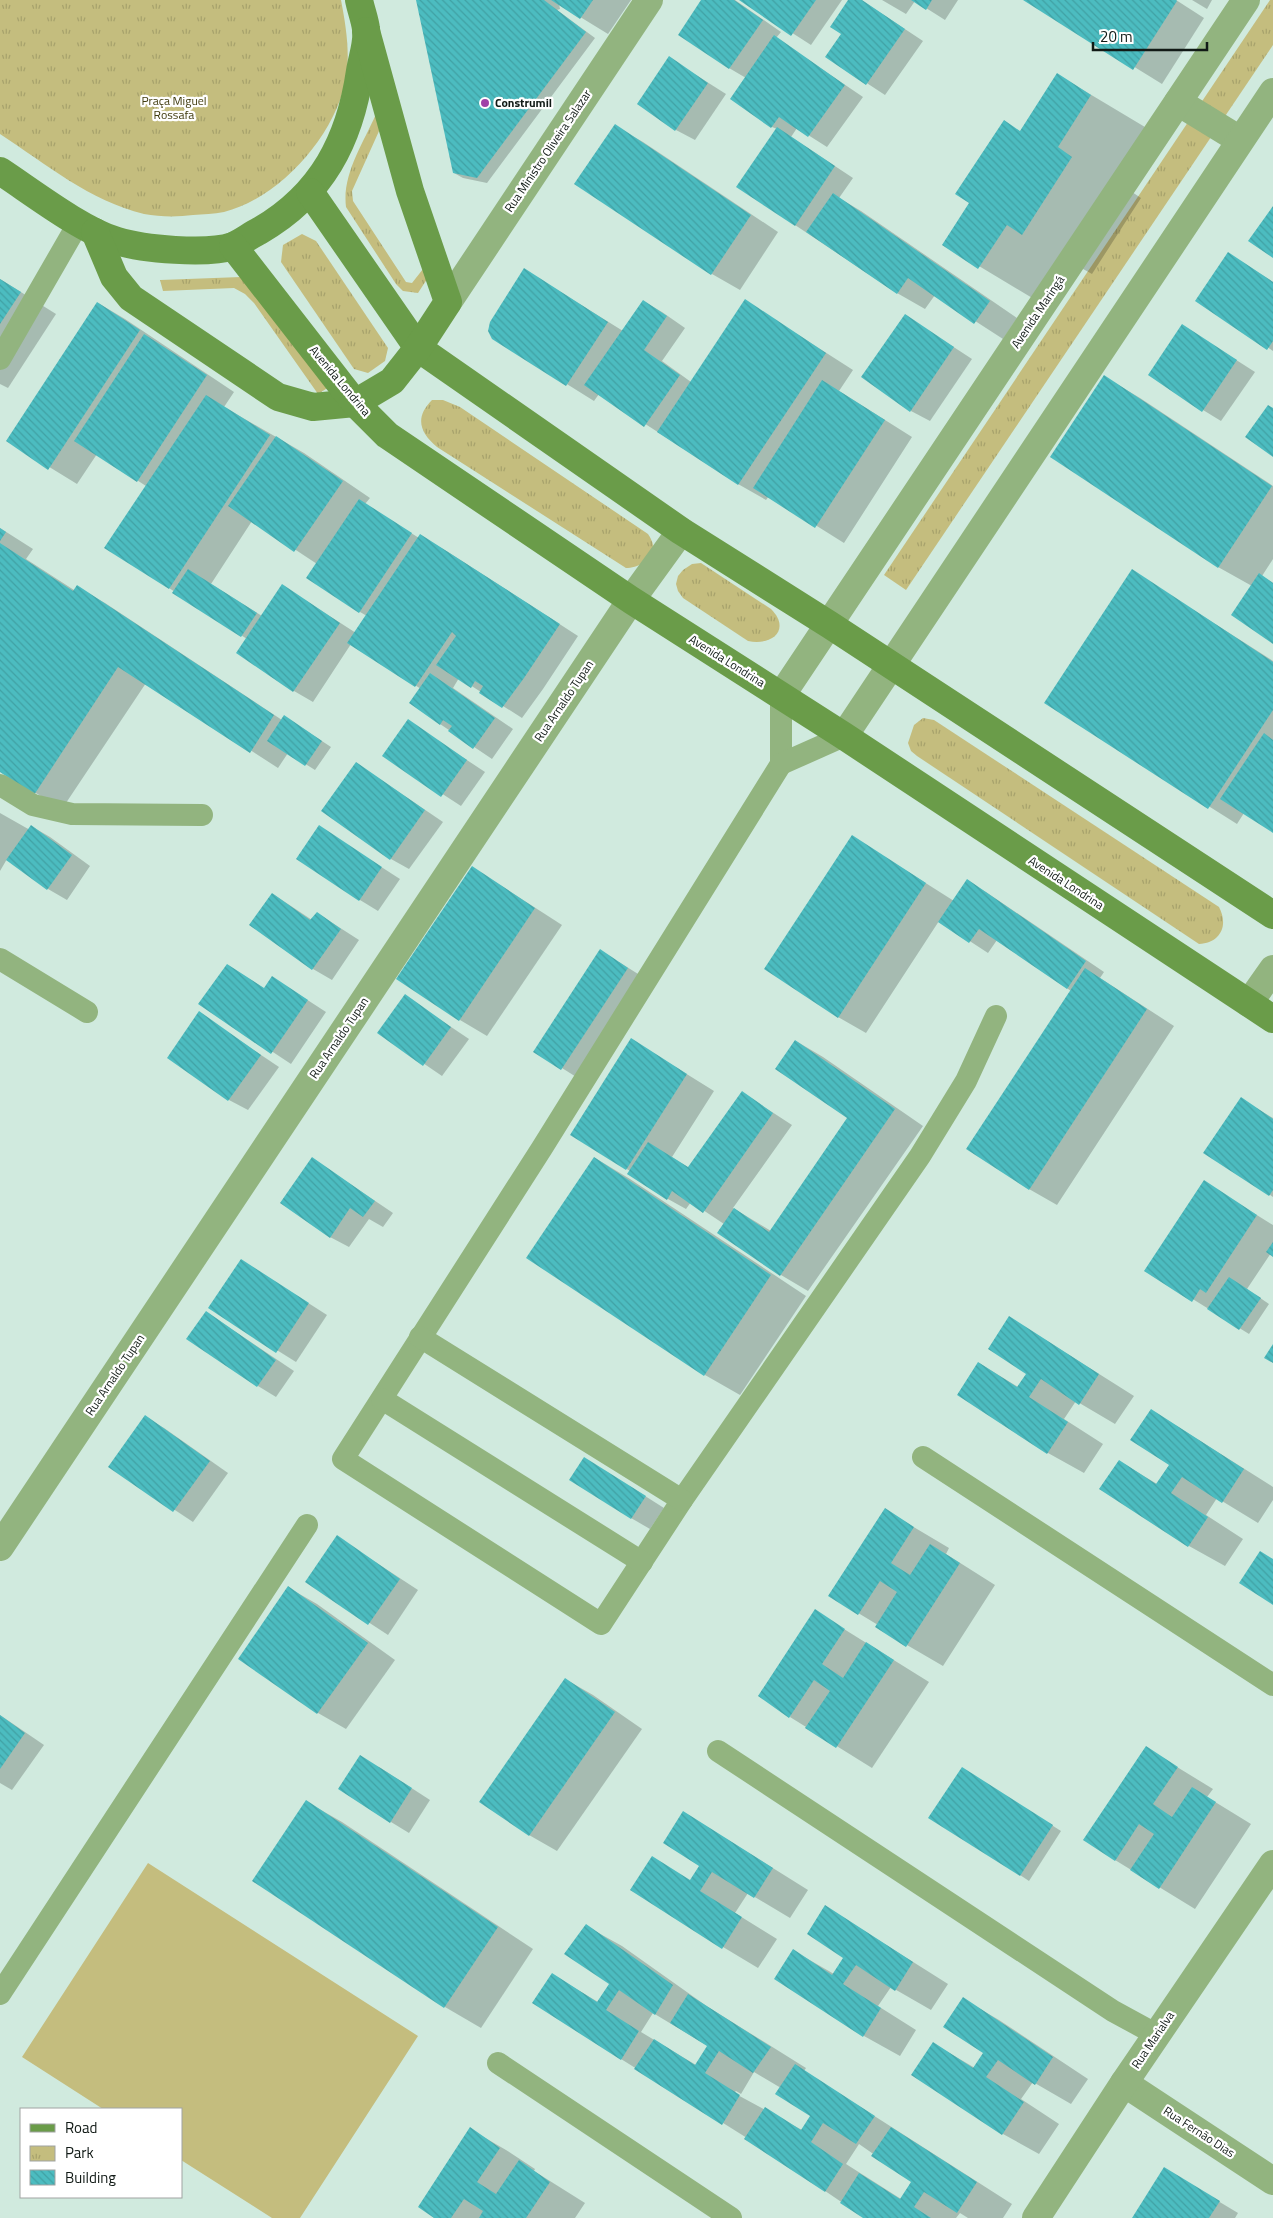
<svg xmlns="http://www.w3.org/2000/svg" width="1273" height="2218" font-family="'Titillium Web',sans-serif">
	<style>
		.green { fill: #c4bd7e }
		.park { fill: url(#park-tufts) }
		.shadow { fill: #0003; fill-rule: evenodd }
		.building { fill: url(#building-back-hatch) }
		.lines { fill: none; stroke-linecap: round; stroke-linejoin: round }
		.service { stroke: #92b47f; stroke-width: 22 }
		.minor { stroke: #92b47f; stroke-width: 28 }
		.tertiary { stroke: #92b47f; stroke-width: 28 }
		.secondary { stroke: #6a9c49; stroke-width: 28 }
		.poi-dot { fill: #a040a7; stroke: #fff; stroke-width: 2 }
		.labels { text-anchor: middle; stroke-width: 4.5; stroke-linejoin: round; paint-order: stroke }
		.park-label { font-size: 12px; fill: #403b0f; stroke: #fff }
		.poi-label { font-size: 12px; font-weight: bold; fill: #111a16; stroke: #fff; text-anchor: start }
		.street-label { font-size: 12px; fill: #111a16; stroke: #fff }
	</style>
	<defs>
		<pattern id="park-tufts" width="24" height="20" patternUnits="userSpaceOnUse" patternTransform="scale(1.25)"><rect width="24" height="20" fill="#c4bd7e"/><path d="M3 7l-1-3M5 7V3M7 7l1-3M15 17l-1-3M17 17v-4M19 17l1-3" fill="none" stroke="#a7a26c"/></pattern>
		<pattern id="building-back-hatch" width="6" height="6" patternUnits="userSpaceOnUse" patternTransform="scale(1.25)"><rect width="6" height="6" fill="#4cbcc0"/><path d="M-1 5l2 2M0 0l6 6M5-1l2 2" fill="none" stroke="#41a1a4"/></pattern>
	</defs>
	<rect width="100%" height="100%" fill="#d0eade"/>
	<polygon class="green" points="148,1863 418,2036 300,2218 272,2218 181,2160 181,2109 103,2109 22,2057"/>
	<g class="park">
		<path d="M0,0H341C346,26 351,56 345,83C333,138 279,198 224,212C214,214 203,214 193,215C178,217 160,217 144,214C90,201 46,164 0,134Z"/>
		<polygon points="1270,0 1273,0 1273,45 906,590 884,575"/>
		<path d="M376,114L384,120L352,191L353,201L406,282L412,283L423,269L431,273L418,293L403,291L396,284L346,207C342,174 363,144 376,114Z"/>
		<polygon points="302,234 316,241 388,348 385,361 368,373 354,369 281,262 283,245"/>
		<polygon points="241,277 329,387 318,394 254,303 245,294 234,288 163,291 160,280"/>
		<path d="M432,400H443L460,407L648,534C650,537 653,542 653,546C654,560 637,568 626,568L437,447C419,432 415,417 432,400Z"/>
		<path d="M701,563L771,609C791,629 773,646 748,641L683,598L678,591L676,584L678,576L683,570L692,564Z"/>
		<path d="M923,718L934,720L1219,907C1229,926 1220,943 1199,944L917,756L911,751L908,743L914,725Z"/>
	</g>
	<g class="shadow">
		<polygon points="417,0 631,0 608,34 559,4 560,9 557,10 595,38 487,183 463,178 454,173"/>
		<polygon points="703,0 735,0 781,32 776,38 863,97 827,147 797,128 791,137 853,178 839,198 861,211 1017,318 1003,339 935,295 925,309 897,293 795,225 777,129 772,127 746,78 729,68"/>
		<polygon points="741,0 842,0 811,45"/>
		<polygon points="850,0 861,0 923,41 885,95 827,57 843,34"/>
		<polygon points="882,0 958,0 945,20 915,1 906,14"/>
		<polygon points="1026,0 1176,0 1204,18 1162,84"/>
		<polygon points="1192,0 1212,0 1207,9"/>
		<polygon points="669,58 726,94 695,140 676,130"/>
		<polygon points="1058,75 1160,136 1126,188 1141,198 1092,274 1076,265 1049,308 944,245"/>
		<polygon points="615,126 643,142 778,232 740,290 712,274 576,184"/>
		<polygon points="1228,253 1273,282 1273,351 1197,300"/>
		<polygon points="525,270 623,331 643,301 662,312 685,328 662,361 691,382 745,301 853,370 839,391 912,437 844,543 769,496 766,500 738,484 599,394 594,401 493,338"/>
		<polygon points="0,279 56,314 8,388 0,384"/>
		<path d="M98,303L125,319L234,392L224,407L304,453L370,498L365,504L419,538L420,536L448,552L578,636L543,689L522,718L459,678L453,688L513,729L492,759L440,724L421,689L351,644L313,702L294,691L238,653L247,639L169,588L146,486L97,454L77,484L7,441ZM252,521L317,564L360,612L367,616L356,633L283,586L262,616L211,584Z"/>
		<polygon points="906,316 972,359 930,421 911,411"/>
		<polygon points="1183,326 1255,372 1221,421 1203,410"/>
		<polygon points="1105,377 1140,398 1273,486 1273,559 1262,576 1273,583 1273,642 1252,586 1218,567"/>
		<polygon points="0,528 33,549 26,559 74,590 77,587 105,603 282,720 293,722 331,747 315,770 288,753 278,768 146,683 62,809 0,771"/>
		<polygon points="1132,571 1273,661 1273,831 1244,813 1237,824 1045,703"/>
		<polygon points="408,721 485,772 461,806 384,756"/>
		<polygon points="356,763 443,822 409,869 391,859"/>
		<polygon points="0,813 30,830 31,826 50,837 90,866 67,900 48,889 7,859 0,871"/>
		<polygon points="319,827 400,879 378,911 360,900"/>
		<polygon points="853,837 954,901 967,881 986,892 1104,972 1100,978 1174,1026 1057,1205 1029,1189 1071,991 997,940 988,953 939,921 866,1033 838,1017"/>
		<polygon points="472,867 562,925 487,1036 460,1020"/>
		<polygon points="273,894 312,920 317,913 359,940 332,980 313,969 251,925"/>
		<polygon points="619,962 646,979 581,1080 535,1051"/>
		<polygon points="227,965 265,989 272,977 326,1012 291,1064 200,1004"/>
		<polygon points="405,996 469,1039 442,1076 379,1033"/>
		<polygon points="199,1013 279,1067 248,1110 229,1100"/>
		<polygon points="632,1040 714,1091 672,1157 689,1168 743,1093 792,1125 733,1208 771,1231 849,1118 796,1041 823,1057 923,1126 808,1291 781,1275 718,1232 724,1224 691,1202 686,1209 668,1199 630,1171 572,1135"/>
		<polygon points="1241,1099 1273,1118 1273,1197 1205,1152"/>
		<polygon points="595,1158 630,1179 806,1296 740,1395 705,1375"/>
		<polygon points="313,1159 393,1213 383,1227 369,1219 349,1247 330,1237"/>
		<polygon points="1204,1182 1273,1225 1273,1255 1271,1253 1247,1289 1269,1304 1249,1334 1146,1270"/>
		<polygon points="241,1260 327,1315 296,1362 210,1308"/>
		<polygon points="206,1312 294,1371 276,1397 258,1386"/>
		<polygon points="1009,1317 1134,1396 1115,1424 1076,1401 1064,1419 1103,1444 1084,1473 1048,1453 958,1394 979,1363 1018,1387 1028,1373"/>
		<polygon points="1151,1410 1273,1487 1273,1500 1258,1523 1217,1498 1206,1515 1243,1539 1225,1566 1189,1546 1119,1461 1157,1484 1170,1464"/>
		<polygon points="145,1417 164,1428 228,1473 193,1522 110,1467"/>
		<polygon points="604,1470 664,1508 650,1529 631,1518"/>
		<polygon points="885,1510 949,1548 946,1554 995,1585 943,1666 876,1627 878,1625 830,1596"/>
		<polygon points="337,1537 418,1590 388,1635 307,1582"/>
		<polygon points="289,1588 317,1604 395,1660 346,1729 318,1713 239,1659"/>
		<polygon points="815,1611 929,1682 872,1768 790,1717"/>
		<polygon points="565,1679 593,1695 642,1729 557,1851 529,1835"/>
		<polygon points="0,1715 44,1745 12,1790 0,1783"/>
		<polygon points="1146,1748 1213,1789 1207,1797 1251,1824 1195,1909 1115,1860"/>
		<polygon points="379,1767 430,1800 409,1833 391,1822"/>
		<polygon points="971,1774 1061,1831 1029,1881 1020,1875"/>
		<polygon points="307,1802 342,1822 533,1949 481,2028 445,2007 254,1881"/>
		<polygon points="683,1812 808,1890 790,1918 748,1893 735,1913 777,1939 758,1968 723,1947 691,1881 700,1865"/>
		<polygon points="826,1907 948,1984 931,2010 891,1987 878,2006 916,2030 900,2056 864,2036 794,1951 834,1974 845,1957"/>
		<path d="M586,1926L622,1946L708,2007L806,2068L804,2071L1012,2204L1003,2218H968L960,2213L956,2218H865L747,2138L621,2059L553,1975L598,2002L611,1983ZM653,2013L708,2046L696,2065L641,2032ZM754,2072L781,2088L812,2116L802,2130L734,2093L736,2091L741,2094ZM859,2144L912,2181L901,2199L846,2164Z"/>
		<polygon points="963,1999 999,2020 1088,2079 1071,2104 1033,2082 1021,2099 1059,2124 1039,2154 1003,2134 913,2075 934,2044 975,2068 985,2053"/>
		<polygon points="470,2129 506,2150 535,2169 534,2171 585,2203 575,2218 436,2218"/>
		<polygon points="1183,2180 1238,2213 1235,2218 1134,2218"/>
	</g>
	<g class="building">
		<polygon points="416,0 544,0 586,32 477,178 453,173"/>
		<polygon points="551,0 593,0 580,19"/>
		<polygon points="701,0 734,0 763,20 729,69 678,35"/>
		<polygon points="739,0 816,0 791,36"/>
		<polygon points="848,0 862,0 905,29 866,85 825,57 841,34 830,27"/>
		<polygon points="911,0 932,0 926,10"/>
		<polygon points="1023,0 1176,0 1177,1 1133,70"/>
		<polygon points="774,35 845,85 808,137 779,117 771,128 730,99"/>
		<polygon points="669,56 708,83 675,131 637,104"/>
		<polygon points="1057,73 1091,95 1058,147 1072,157 1022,235 1007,225 978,269 942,245 969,203 955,194 1004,120 1020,131"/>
		<polygon points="615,124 751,215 711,275 574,184"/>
		<polygon points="777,127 835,166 795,226 736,187"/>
		<polygon points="833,193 990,301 974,324 908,278 897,294 806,232"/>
		<polygon points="1273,206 1273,258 1248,241"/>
		<polygon points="1228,252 1273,282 1273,341 1267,350 1195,301"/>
		<polygon points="524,268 608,322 566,386 492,339 488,331 490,322"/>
		<polygon points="0,279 21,292 0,324"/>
		<polygon points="745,299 826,353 738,485 657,432"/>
		<polygon points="643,300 667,316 644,350 680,375 644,427 584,385"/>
		<polygon points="97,302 140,330 48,470 6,441"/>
		<polygon points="905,314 954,347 910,412 861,377"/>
		<polygon points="1182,324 1237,360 1202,412 1148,375"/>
		<polygon points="144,334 207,375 137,482 74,441"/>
		<polygon points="1104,375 1272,486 1218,568 1050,457"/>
		<polygon points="822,380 885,420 815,528 753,488"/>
		<polygon points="206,395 270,435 169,589 104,548"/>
		<polygon points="1268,405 1273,408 1273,457 1245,437"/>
		<polygon points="276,436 343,481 294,552 228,506"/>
		<polygon points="359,499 412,533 359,613 306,578"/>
		<polygon points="0,528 6,532 0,541"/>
		<polygon points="420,534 560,624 524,678 502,708 479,693 483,686 475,681 471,688 436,665 456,636 452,632 415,687 347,643"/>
		<polygon points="0,543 73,591 77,585 274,715 250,753 118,667 34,795 0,772"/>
		<polygon points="188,569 257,613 241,637 172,593"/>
		<polygon points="1132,569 1273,662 1273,710 1208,809 1044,703"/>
		<polygon points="1259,573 1273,583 1273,644 1231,615"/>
		<polygon points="282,584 340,623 293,692 236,653"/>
		<polygon points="430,673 495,718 473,749 448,731 452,726 443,720 440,725 409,703"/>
		<polygon points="284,715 322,741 305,766 267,741"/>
		<polygon points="408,719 467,760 441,797 382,756"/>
		<polygon points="1264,733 1273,740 1273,833 1220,799"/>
		<polygon points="356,762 425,810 390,860 321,811"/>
		<polygon points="31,825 72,855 47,890 6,860"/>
		<polygon points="319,825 382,867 359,901 296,859"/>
		<polygon points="852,835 926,883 838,1018 764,969"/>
		<polygon points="472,866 535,908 459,1021 396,979"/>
		<polygon points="967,879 1086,961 1067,989 979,929 969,943 938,922"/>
		<polygon points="272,893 310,920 317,912 341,929 312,970 249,925"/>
		<polygon points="600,949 628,968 561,1070 533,1052"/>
		<polygon points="227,964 264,988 272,976 308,1000 271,1054 198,1004"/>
		<polygon points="1085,968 1147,1009 1029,1190 966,1149"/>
		<polygon points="405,994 451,1027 423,1066 377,1033"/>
		<polygon points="199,1011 261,1055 228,1101 167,1058"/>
		<polygon points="631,1038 687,1074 626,1170 570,1135"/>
		<polygon points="795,1040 895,1109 780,1276 717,1233 734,1208 769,1232 847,1118 775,1069"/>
		<polygon points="742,1091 773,1113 703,1213 672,1191 667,1200 627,1174 648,1142 688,1167"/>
		<polygon points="1241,1097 1273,1119 1273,1190 1269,1196 1203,1153"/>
		<polygon points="312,1157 375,1201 363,1217 350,1208 330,1238 280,1203"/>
		<polygon points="594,1157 771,1275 704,1376 526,1258"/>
		<polygon points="1204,1180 1257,1215 1206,1293 1200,1289 1192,1302 1144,1271"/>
		<polygon points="1273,1242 1273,1257 1266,1252"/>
		<polygon points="241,1259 309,1303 276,1353 208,1308"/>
		<polygon points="1229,1277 1261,1298 1239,1330 1207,1309"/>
		<polygon points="206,1311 276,1360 257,1387 186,1339"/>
		<polygon points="1009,1316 1099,1374 1079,1405 1041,1379 1029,1397 1068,1422 1047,1454 957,1395 978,1362 1017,1387 1026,1374 988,1349"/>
		<polygon points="1273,1344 1273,1363 1264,1358"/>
		<polygon points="1151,1409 1244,1469 1222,1503 1182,1477 1171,1493 1208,1517 1188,1547 1099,1489 1119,1460 1156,1484 1169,1465 1130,1440"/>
		<polygon points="145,1415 210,1461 173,1512 108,1467"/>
		<polygon points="584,1457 646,1496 631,1519 569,1480"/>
		<polygon points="885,1508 914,1527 891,1563 910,1575 930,1544 960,1563 906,1647 875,1627 897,1592 880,1581 858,1615 828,1596"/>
		<polygon points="337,1535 400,1579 368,1625 305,1582"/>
		<polygon points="1260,1551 1273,1559 1273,1605 1239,1583"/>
		<polygon points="288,1586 368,1643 317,1714 238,1659"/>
		<polygon points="815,1609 845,1629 822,1664 843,1678 866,1642 894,1660 836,1748 805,1728 830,1691 814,1680 789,1718 758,1696"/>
		<polygon points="565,1678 615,1712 529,1836 479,1802"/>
		<polygon points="0,1715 25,1733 0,1769"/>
		<polygon points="1146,1746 1178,1767 1153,1804 1172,1817 1192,1787 1216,1802 1159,1889 1130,1870 1154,1834 1139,1824 1115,1861 1083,1840"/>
		<polygon points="360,1755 412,1788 390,1823 338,1789"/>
		<polygon points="962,1767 1053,1825 1020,1876 928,1818"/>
		<polygon points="306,1800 498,1927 444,2008 252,1881"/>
		<polygon points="683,1811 773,1868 754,1898 712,1872 700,1891 742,1917 722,1949 630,1890 652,1856 690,1880 699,1866 663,1843"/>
		<polygon points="825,1905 913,1962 895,1991 856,1965 843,1984 881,2008 863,2037 774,1979 793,1949 832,1975 843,1958 807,1934"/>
		<polygon points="586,1924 673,1985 655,2015 619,1990 606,2010 639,2031 621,2060 532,2003 552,1973 597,2002 609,1984 564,1954"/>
		<polygon points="688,1994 771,2047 753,2073 719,2051 705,2073 740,2095 722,2125 634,2069 654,2039 695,2065 707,2046 670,2023"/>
		<polygon points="963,1997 1053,2057 1035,2085 998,2060 986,2077 1024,2102 1002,2135 911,2075 933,2042 973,2068 983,2053 943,2027"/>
		<polygon points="795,2064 875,2116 856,2144 823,2123 811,2142 843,2164 825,2192 744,2139 765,2107 801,2130 810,2116 775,2094"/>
		<polygon points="470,2127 500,2148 477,2182 496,2194 519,2160 550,2182 526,2218 479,2218 483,2211 464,2199 451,2218 434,2218 418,2207"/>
		<polygon points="891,2127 977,2182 957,2213 924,2192 914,2207 931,2218 863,2218 840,2203 859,2173 900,2199 911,2182 871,2156"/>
		<polygon points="1164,2167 1220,2201 1209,2218 1132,2218"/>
	</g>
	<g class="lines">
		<g class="service">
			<polyline points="0,359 79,222"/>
			<polyline points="781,696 781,764 542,1148 343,1459 601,1624 682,1500 920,1156 966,1081 996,1016"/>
			<polyline points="781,764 844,736"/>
			<polyline points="0,785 33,805 72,814 202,815"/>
			<polyline points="0,959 87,1012"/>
			<polyline points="420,1337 682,1500"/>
			<polyline points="382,1399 642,1562"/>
			<polyline points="923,1457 1273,1685"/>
			<polyline points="718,1751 1113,2011 1157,2035"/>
			<polyline points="0,1994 307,1525"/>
			<polyline points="498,2063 731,2218"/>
		</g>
		<g class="minor">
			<polyline points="1249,1003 1273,969"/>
			<polyline points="0,1547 631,600 681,531"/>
			<polyline points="1124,2083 1273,2181"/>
		</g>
		<g class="tertiary">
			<polyline points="1178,102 1240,140"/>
			<polyline points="448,302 649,0"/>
			<polyline points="781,696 1246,0"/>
			<polyline points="844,736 1273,92"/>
			<polyline points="1036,2218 1124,2083 1273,1864"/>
		</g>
		<g class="secondary">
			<path d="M0,171C32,192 81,230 117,241C143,249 207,255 233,246C242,242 251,235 259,231C322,195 350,140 360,71C362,58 368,42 366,29C365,20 361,10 359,0"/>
			<polyline points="310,192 418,348 681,531 830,625 1273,915"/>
			<polyline points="95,232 114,277 131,298 278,397 313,407 355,403 392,381 418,348 448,302 410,191 366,31"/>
			<polyline points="233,246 355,403 387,435 631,600 844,736 1273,1019"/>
		</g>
	</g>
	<circle class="poi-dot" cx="485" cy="103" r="5"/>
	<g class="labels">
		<g class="park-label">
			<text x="174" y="105">Praça Miguel<tspan x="174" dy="14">Rossafa</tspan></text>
		</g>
		<g class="poi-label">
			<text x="495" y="107">Construmil</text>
		</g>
		<g class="street-label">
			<text transform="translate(548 151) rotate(-56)" y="4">Rua Ministro Oliveira Salazar</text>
			<text transform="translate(1038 312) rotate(-56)" y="4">Avenida Maringá</text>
			<text transform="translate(340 381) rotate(50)" y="4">Avenida Londrina</text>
			<text transform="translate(727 661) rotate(32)" y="4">Avenida Londrina</text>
			<text transform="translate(564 701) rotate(-56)" y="4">Rua Arnaldo Tupan</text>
			<text transform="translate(1066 883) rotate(33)" y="4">Avenida Londrina</text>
			<text transform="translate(339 1038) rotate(-56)" y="4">Rua Arnaldo Tupan</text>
			<text transform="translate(115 1375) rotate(-56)" y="4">Rua Arnaldo Tupan</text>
			<text transform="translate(1153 2040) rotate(-56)" y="4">Rua Marialva</text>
			<text transform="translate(1199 2132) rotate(33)" y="4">Rua Fernão Dias</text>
		</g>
	</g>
	<rect x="20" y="2108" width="162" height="90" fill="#ffffff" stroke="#a0a3a2"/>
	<rect x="30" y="2124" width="25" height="8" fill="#6a9c49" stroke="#a0a3a2"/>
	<text x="65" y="2133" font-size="15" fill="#111a16">Road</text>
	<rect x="30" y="2146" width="25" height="15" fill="url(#park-tufts)" stroke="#a0a3a2"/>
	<text x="65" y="2158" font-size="15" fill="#111a16">Park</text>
	<rect x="30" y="2170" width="25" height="15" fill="url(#building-back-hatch)" stroke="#a0a3a2"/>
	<text x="65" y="2183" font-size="15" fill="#111a16">Building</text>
	<path d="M1093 42v8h114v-8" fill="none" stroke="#111a16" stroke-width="2.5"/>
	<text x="1100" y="42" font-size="15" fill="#111a16" stroke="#ffffff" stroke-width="4" paint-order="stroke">20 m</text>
</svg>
